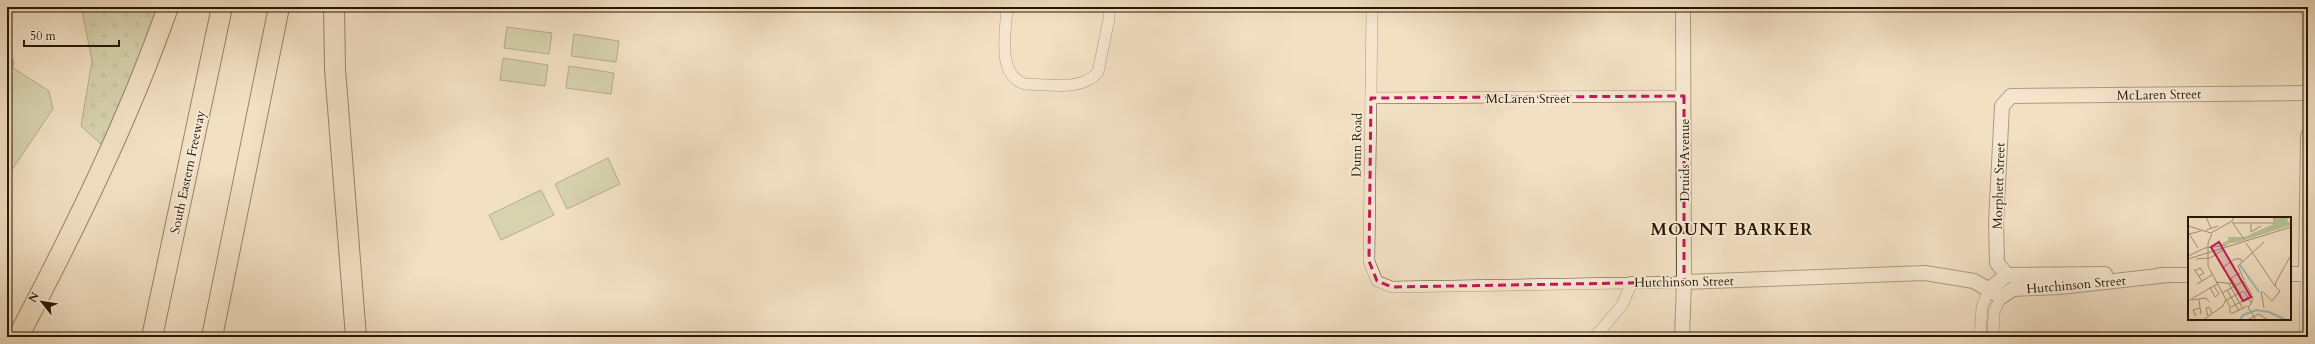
<svg xmlns="http://www.w3.org/2000/svg" width="2315" height="344" font-family="Cardo,serif">
	<style>
		.forest { fill: url(#forest-firs); stroke: #6e6c4c }
		.pitch { fill: #b6c397; stroke: #6e6c4c }
		.lines { fill: none; stroke-linecap: round; stroke-linejoin: round }
		.minor-casing { stroke: #5a4832; stroke-width: 12 }
		.tertiary-casing { stroke: #5a4832; stroke-width: 16 }
		.motorway-casing { stroke: #271601; stroke-width: 22 }
		.minor { stroke: #f7ebd8; stroke-width: 11 }
		.tertiary { stroke: #f7ebd8; stroke-width: 14 }
		.motorway { stroke: #f2e0c3; stroke-width: 20 }
		.marked { fill: none; stroke: #c2185b; stroke-width: 3; stroke-dasharray: 8 5; stroke-linejoin: round }
		.labels { text-anchor: middle; stroke-width: 3.5; stroke-linejoin: round; paint-order: stroke }
		.street-label { font-size: 13px; fill: #271601; stroke: #f7ebd8 }
		.district-label { font-size: 17px; font-weight: bold; letter-spacing: 1px; fill: #271601; stroke: #f7ebd8 }
		.inset-river { fill: none; stroke: #9cbcb9; stroke-width: 2 }
		.inset-road { fill: none; stroke: #a18f75; stroke-width: 1 }
		.view { fill: #c2185b; fill-opacity: 0.15; stroke: #c2185b; stroke-width: 2 }
		.inset-edge { fill: none; stroke: #271601; stroke-width: 2 }
	</style>
	<defs>
		<pattern id="forest-firs" width="22" height="20" patternUnits="userSpaceOnUse"><rect width="22" height="20" fill="#b6c397"/><path d="M5 1l3.5 6h-7zM16 11l3.5 6h-7z" fill="#9ca780"/></pattern>
	</defs>
	<rect width="100%" height="100%" fill="#f2e0c3"/>
	<filter id="stains"><feTurbulence type="fractalNoise" baseFrequency=".005" numOctaves="4"/><feColorMatrix values="0 0 0 0 .2 0 0 0 0 .09 0 0 0 0 .02 0 0 0 .5 -.17"/></filter>
	<radialGradient id="worn" r=".72"><stop offset=".6" stop-color="#630" stop-opacity="0"/><stop offset="1" stop-color="#630" stop-opacity=".3"/></radialGradient>
	<polygon class="forest" points="78,7 168,7 110,152 81,126 92,61 82,10"/>
	<g class="pitch">
		<polygon points="507,27 552,33 549,54 504,48"/>
		<polygon points="574,34 619,41 616,62 571,56"/>
		<polygon points="503,58 548,65 545,86 500,80"/>
		<polygon points="7,59 14,60 13,68 49,91 53,109 7,177"/>
		<polygon points="569,66 614,73 611,94 566,88"/>
		<polygon points="608,158 620,184 567,209 555,184"/>
		<polygon points="541,190 554,215 501,240 489,215"/>
	</g>
	<g class="lines">
		<defs>
			<g id="minor">
				<path d="M1007,7C1006,31 996,75 1025,84C1047,84 1082,92 1098,72L1109,19V7"/>
				<polyline points="1372,7 1369,261 1377,281 1392,287 1684,282"/>
				<polyline points="1371,98 1684,96"/>
				<polyline points="1595,337 1622,305 1632,282"/>
				<polyline points="1980,337 1982,307 1989,289"/>
				<polyline points="1993,337 1994,312 2001,297"/>
				<polyline points="2305,337 2306,274"/>
			</g>
			<g id="tertiary">
				<polyline points="2290,274 2308,274"/>
				<polyline points="2306,274 2308,136"/>
				<polyline points="2007,275 1997,263 1996,222 2002,106 2011,96 2308,93"/>
				<polyline points="2160,275 2189,275"/>
				<polyline points="1684,282 1925,273 1974,281 2001,297 2013,289 2060,287 2168,275"/>
				<polyline points="1989,289 2007,275 2105,274"/>
				<polyline points="1682,337 1684,282 1683,7"/>
			</g>
			<g id="motorway">
				<polyline points="334,7 335,69 356,337"/>
				<path d="M18,337C74,230 128,121 168,7"/>
				<polyline points="152,337 222,7"/>
				<polyline points="212,337 279,7"/>
			</g>
		</defs>
		<use href="#minor" class="minor-casing"/>
		<use href="#tertiary" class="tertiary-casing"/>
		<use href="#motorway" class="motorway-casing"/>
		<use href="#minor" class="minor"/>
		<use href="#tertiary" class="tertiary"/>
		<use href="#motorway" class="motorway"/>
	</g>
	<path d="M0 0H2315V344H0ZM1684,96V282L1392,287L1377,281L1369,261L1371,98Z" fill="#f2e0c3" fill-opacity=".55" fill-rule="evenodd"/>
	<path class="marked" d="M1684,96V282L1392,287L1377,281L1369,261L1371,98Z"/>
	<g class="labels">
		<g class="street-label">
			<text transform="translate(2159 94) rotate(-1)" y="5">McLaren Street</text>
			<text x="1528" y="103">McLaren Street</text>
			<text transform="translate(1356 145) rotate(-89)" y="5">Dunn Road</text>
			<text transform="translate(1684 160) rotate(-90)" y="5">Druids Avenue</text>
			<text transform="translate(187 172) rotate(-78)" y="5">South Eastern Freeway</text>
			<text transform="translate(1998 186) rotate(-88)" y="5">Morphett Street</text>
			<text transform="translate(1684 281) rotate(-1)" y="5">Hutchinson Street</text>
			<text transform="translate(2076 284) rotate(-5)" y="5">Hutchinson Street</text>
		</g>
		<g class="district-label">
			<text x="1732" y="235">MOUNT BARKER</text>
		</g>
	</g>
	<g transform="translate(2188 217)">
		<rect width="103" height="103" fill="#f2e0c3"/>
		<path d="M85,0H101L99,3L103,8L51,25L31,28L41,23L39,20H56L88,6Z" fill="#b6c397"/>
		<path class="inset-river" d="M52,48L71,75M45,103H52L55,98L68,93L81,95L98,103"/>
		<path class="inset-road" d="M18,0L23,11M44,5L56,22M45,6H64M64,6H87L85,0M63,7V15L73,9M0,9L23,16M18,13L30,9M0,15L10,31M23,16L44,4L46,0M1,17L13,14M24,17L20,26V49L42,90V96M58,26L87,69M0,39L17,31L39,28M0,42L103,10M8,42L22,41L35,33M34,51L47,42H53L54,45M6,52L14,64M7,54L12,51L16,56L11,59M52,56L43,61L54,80M56,63L50,49L76,25M56,64L64,78M28,65L47,67M9,67L24,58M41,67L55,92M22,70L27,80L31,77L26,69M39,73L51,94M73,74L76,91M92,74L87,69L88,65L103,38M75,75L84,84L92,74M34,76L56,64M52,76L56,74L63,86M4,83L18,81L21,85M11,83L13,97M0,84L29,67M43,90L64,79M60,90L68,103M60,90L63,87L65,79M43,97L59,89M8,99L5,93L12,91M20,99L18,91L21,90L24,96M15,103L35,89L37,84L51,76M59,103L71,97L80,103"/>
		<path class="view" d="M31,25L63,80L55,84L23,30Z"/>
		<rect width="103" height="103" class="inset-edge"/>
	</g>
	<rect width="2315" height="344" fill="none" stroke="#f2e0c3" stroke-width="24"/>
	<rect x="8" y="8" width="2299" height="328" fill="none" stroke="#271601" stroke-width="2"/>
	<rect x="12" y="12" width="2291" height="320" fill="none" stroke="#271601"/>
	<g transform="translate(42 302) rotate(300)" stroke="#f7ebd8" stroke-width="3" paint-order="stroke">
	<path d="M0-3L7 15L0 10L-7 15Z" fill="#271601"/>
	<text y="-6" font-size="11" font-weight="bold" text-anchor="middle" fill="#271601">N</text>
	</g>
	<path d="M24 40v6h95v-6" fill="none" stroke="#271601" stroke-width="2"/>
	<text x="30" y="40" font-size="12" fill="#271601" stroke="#f7ebd8" stroke-width="3" paint-order="stroke">50 m</text>
	<rect width="100%" height="100%" filter="url(#stains)"/>
	<rect width="100%" height="100%" fill="url(#worn)"/>
</svg>
